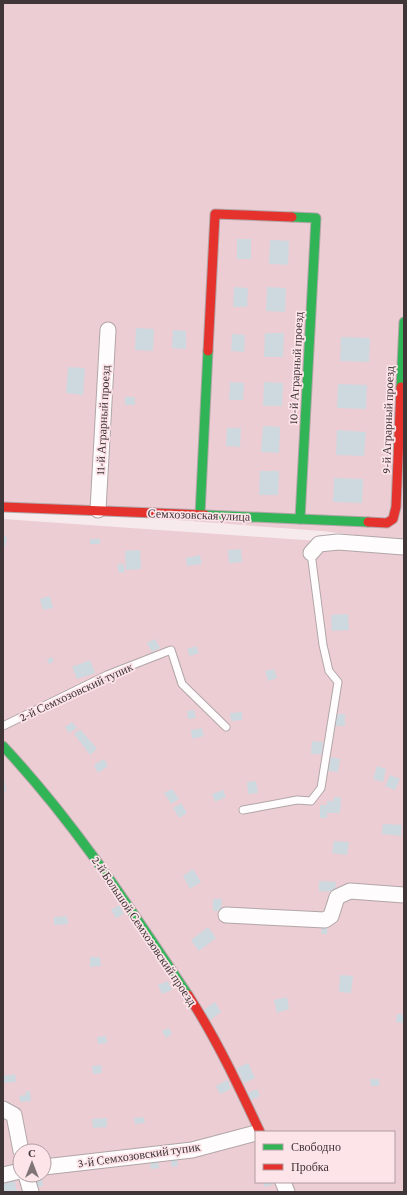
<svg xmlns="http://www.w3.org/2000/svg" width="407" height="1195" font-family="'Crimson Pro',serif">
	<style>
		.green { fill: #edcdd4; fill-rule: evenodd }
		.building { fill: #ced8df }
		.lines { fill: none; stroke-linecap: round; stroke-linejoin: round }
		.lane-casing { stroke: #b1a6a8; stroke-width: 9 }
		.street-casing { stroke: #b1a6a8; stroke-width: 17 }
		.fast-casing { stroke: #b1a6a8; stroke-width: 11 }
		.jam-casing { stroke: #b1a6a8; stroke-width: 11 }
		.lane { stroke: #fefcfc; stroke-width: 7 }
		.street { stroke: #fefcfc; stroke-width: 15 }
		.fast { stroke: #30b455; stroke-width: 9 }
		.jam { stroke: #e5322d; stroke-width: 9 }
		.labels { text-anchor: middle; stroke-width: 3.5; stroke-linejoin: round; paint-order: stroke }
		.street-label { font-size: 12px; fill: #403537; stroke: #fce4e9 }
	</style>
	<rect width="100%" height="100%" fill="#f6eaec"/>
	<g class="green">
		<polygon points="3,3 404,3 404,541 322,531 3,507"/>
		<path d="M3,519L404,547V1192H3ZM256,1132H394V1182H256ZM20,1151H44V1175H20Z"/>
	</g>
	<g class="building">
		<rect x="237" y="239" width="14" height="20"/>
		<polygon points="270,240 289,241 288,265 269,264"/>
		<polygon points="234,287 248,288 247,307 233,307"/>
		<polygon points="267,287 286,288 285,312 266,311"/>
		<polygon points="136,328 154,329 153,351 135,350"/>
		<polygon points="173,330 186,331 186,349 172,348"/>
		<polygon points="265,333 284,333 283,357 264,357"/>
		<polygon points="232,334 245,335 244,352 231,351"/>
		<polygon points="341,337 370,338 369,362 340,361"/>
		<polygon points="68,367 85,368 83,395 66,393"/>
		<polygon points="230,382 244,383 243,400 229,400"/>
		<polygon points="264,382 283,383 282,406 263,406"/>
		<polygon points="338,384 367,385 366,409 337,408"/>
		<rect x="125" y="397" width="10" height="8"/>
		<polygon points="263,426 280,427 279,453 261,452"/>
		<polygon points="227,428 241,428 240,447 226,446"/>
		<polygon points="337,430 366,432 364,456 336,455"/>
		<polygon points="260,471 279,471 278,495 259,495"/>
		<polygon points="334,478 363,479 362,503 333,502"/>
		<polygon points="3,536 7,537 5,547 3,547"/>
		<rect x="90" y="539" width="10" height="5"/>
		<polygon points="241,549 242,562 229,563 228,550"/>
		<polygon points="140,550 141,569 126,570 125,551"/>
		<polygon points="200,555 202,564 187,566 186,558"/>
		<polygon points="123,563 125,572 119,573 117,565"/>
		<polygon points="50,596 53,608 43,610 40,599"/>
		<polygon points="348,614 349,630 332,631 331,615"/>
		<polygon points="155,639 160,648 152,652 147,643"/>
		<polygon points="196,646 199,653 190,656 187,649"/>
		<polygon points="52,657 54,661 49,664 47,660"/>
		<polygon points="90,660 95,673 77,679 72,667"/>
		<polygon points="274,669 277,678 268,681 265,671"/>
		<polygon points="194,710 196,718 188,719 187,711"/>
		<polygon points="242,712 242,720 231,721 230,713"/>
		<polygon points="335,714 345,714 345,726 334,726"/>
		<polygon points="72,722 77,728 69,733 65,727"/>
		<polygon points="202,728 204,736 192,739 191,730"/>
		<polygon points="80,729 97,749 90,755 74,734"/>
		<polygon points="312,741 323,742 322,754 311,754"/>
		<polygon points="331,757 340,759 338,772 328,771"/>
		<polygon points="104,759 108,766 98,773 94,765"/>
		<polygon points="377,766 386,769 383,782 373,779"/>
		<polygon points="390,775 400,779 395,790 385,786"/>
		<polygon points="3,781 5,781 6,791 3,791"/>
		<polygon points="256,781 258,793 248,794 247,782"/>
		<polygon points="172,789 179,799 171,804 164,793"/>
		<polygon points="223,790 226,797 215,802 212,794"/>
		<polygon points="334,797 341,797 340,813 327,813 327,818 320,818 320,805 327,805 327,801 334,801"/>
		<polygon points="181,803 187,813 179,818 173,808"/>
		<polygon points="383,824 402,825 401,836 382,834"/>
		<polygon points="334,841 349,842 347,855 332,853"/>
		<polygon points="193,869 201,882 190,889 183,876"/>
		<polygon points="319,881 336,882 335,892 319,891"/>
		<polygon points="213,899 222,899 221,911 213,911"/>
		<polygon points="119,905 124,914 116,918 111,910"/>
		<polygon points="67,916 68,924 54,925 54,917"/>
		<polygon points="322,925 328,925 327,934 321,934"/>
		<polygon points="208,927 216,938 199,951 191,940"/>
		<polygon points="90,957 100,957 101,966 90,967"/>
		<polygon points="340,975 353,976 351,993 339,992"/>
		<polygon points="168,981 172,990 162,994 158,985"/>
		<polygon points="287,997 289,1009 277,1013 274,1000"/>
		<polygon points="215,1002 221,1012 210,1020 204,1010"/>
		<polygon points="397,1014 404,1015 404,1023 396,1022"/>
		<polygon points="169,1028 172,1034 166,1038 162,1031"/>
		<polygon points="106,1036 107,1043 98,1044 97,1037"/>
		<polygon points="248,1063 255,1078 244,1083 237,1068"/>
		<polygon points="101,1065 102,1073 93,1074 92,1066"/>
		<polygon points="15,1074 16,1082 3,1083 3,1076"/>
		<polygon points="370,1079 379,1079 379,1086 371,1086"/>
		<polygon points="227,1080 231,1089 220,1094 216,1086"/>
		<polygon points="257,1089 260,1096 251,1100 248,1093"/>
		<polygon points="30,1091 31,1101 20,1102 19,1096 26,1095 25,1092"/>
		<polygon points="144,1117 145,1123 135,1124 134,1118"/>
		<polygon points="107,1118 107,1127 93,1128 92,1119"/>
		<polygon points="177,1157 178,1166 172,1167 170,1158"/>
		<polygon points="158,1160 159,1168 151,1169 150,1161"/>
		<polygon points="42,1175 43,1186 36,1187 35,1176"/>
		<polygon points="14,1178 17,1192 3,1192 3,1180"/>
		<polygon points="263,1182 274,1182 274,1184 264,1187"/>
	</g>
	<g class="lines">
		<defs>
			<g id="lane">
				<polyline points="3,726 107,675 171,650 182,684 226,727"/>
				<polyline points="243,810 297,800 311,801 321,788 338,682 329,671 323,645 311,553"/>
			</g>
			<g id="street">
				<polyline points="98,510 108,330"/>
				<polyline points="311,553 319,544 338,542 404,547"/>
				<polyline points="226,915 325,920 331,916 337,897 350,891 404,895"/>
				<polyline points="3,1109 14,1115 21,1151"/>
				<polyline points="44,1167 192,1150 256,1133"/>
				<polyline points="3,1175 20,1171"/>
				<polyline points="26,1175 31,1192"/>
				<polyline points="283,1182 287,1192"/>
			</g>
			<g id="fast">
				<polyline points="292,217 316,218 300,519"/>
				<polyline points="401,387 404,322"/>
				<polyline points="200,515 208,351"/>
				<polyline points="205,515 368,522"/>
				<path d="M3,746C75,823 130,908 188,995"/>
			</g>
			<g id="jam">
				<polyline points="208,351 215,214 292,217"/>
				<polyline points="3,507 205,515"/>
				<polyline points="368,522 387,523 393,519 396,507 401,387"/>
				<path d="M188,995C216,1038 238,1085 260,1132"/>
			</g>
		</defs>
		<use href="#lane" class="lane-casing"/>
		<use href="#street" class="street-casing"/>
		<use href="#fast" class="fast-casing"/>
		<use href="#jam" class="jam-casing"/>
		<use href="#lane" class="lane"/>
		<use href="#street" class="street"/>
		<use href="#fast" class="fast"/>
		<use href="#jam" class="jam"/>
	</g>
	<g class="labels">
		<g class="street-label">
			<text transform="translate(296 368) rotate(-87)" y="4">10-й Аграрный проезд</text>
			<text transform="translate(103 420) rotate(-87)" y="4">11-й Аграрный проезд</text>
			<text transform="translate(388 420) rotate(-88)" y="4">9-й Аграрный проезд</text>
			<text transform="translate(199 515) rotate(2)" y="4">Семхозовская улица</text>
			<text transform="translate(76 692) rotate(-25)" y="4">2-й Семхозовский тупик</text>
			<text transform="translate(144 931) rotate(56)" y="4">2-й Большой Семхозовский проезд</text>
			<text transform="translate(139 1155) rotate(-8)" y="4">3-й Семхозовский тупик</text>
		</g>
	</g>
	<rect width="407" height="1195" fill="none" stroke="#403537" stroke-width="8"/>
	<rect x="255" y="1131" width="140" height="52" fill="#fce4e9" stroke="#b19ea2"/>
	<rect x="263" y="1144" width="20" height="6" fill="#30b455" stroke="#b19ea2"/>
	<text x="291" y="1151" font-size="12" fill="#403537">Свободно</text>
	<rect x="263" y="1164" width="20" height="6" fill="#e5322d" stroke="#b19ea2"/>
	<text x="291" y="1171" font-size="12" fill="#403537">Пробка</text>
	<g transform="translate(32 1163)"><circle r="19" fill="#fce4e9" stroke="#b19ea2"/>
	<path d="M0-3L7 15L0 10L-7 15Z" fill="#807476"/>
	<text y="-6" font-size="11" font-weight="bold" text-anchor="middle" fill="#403537">С</text>
	</g>
</svg>
